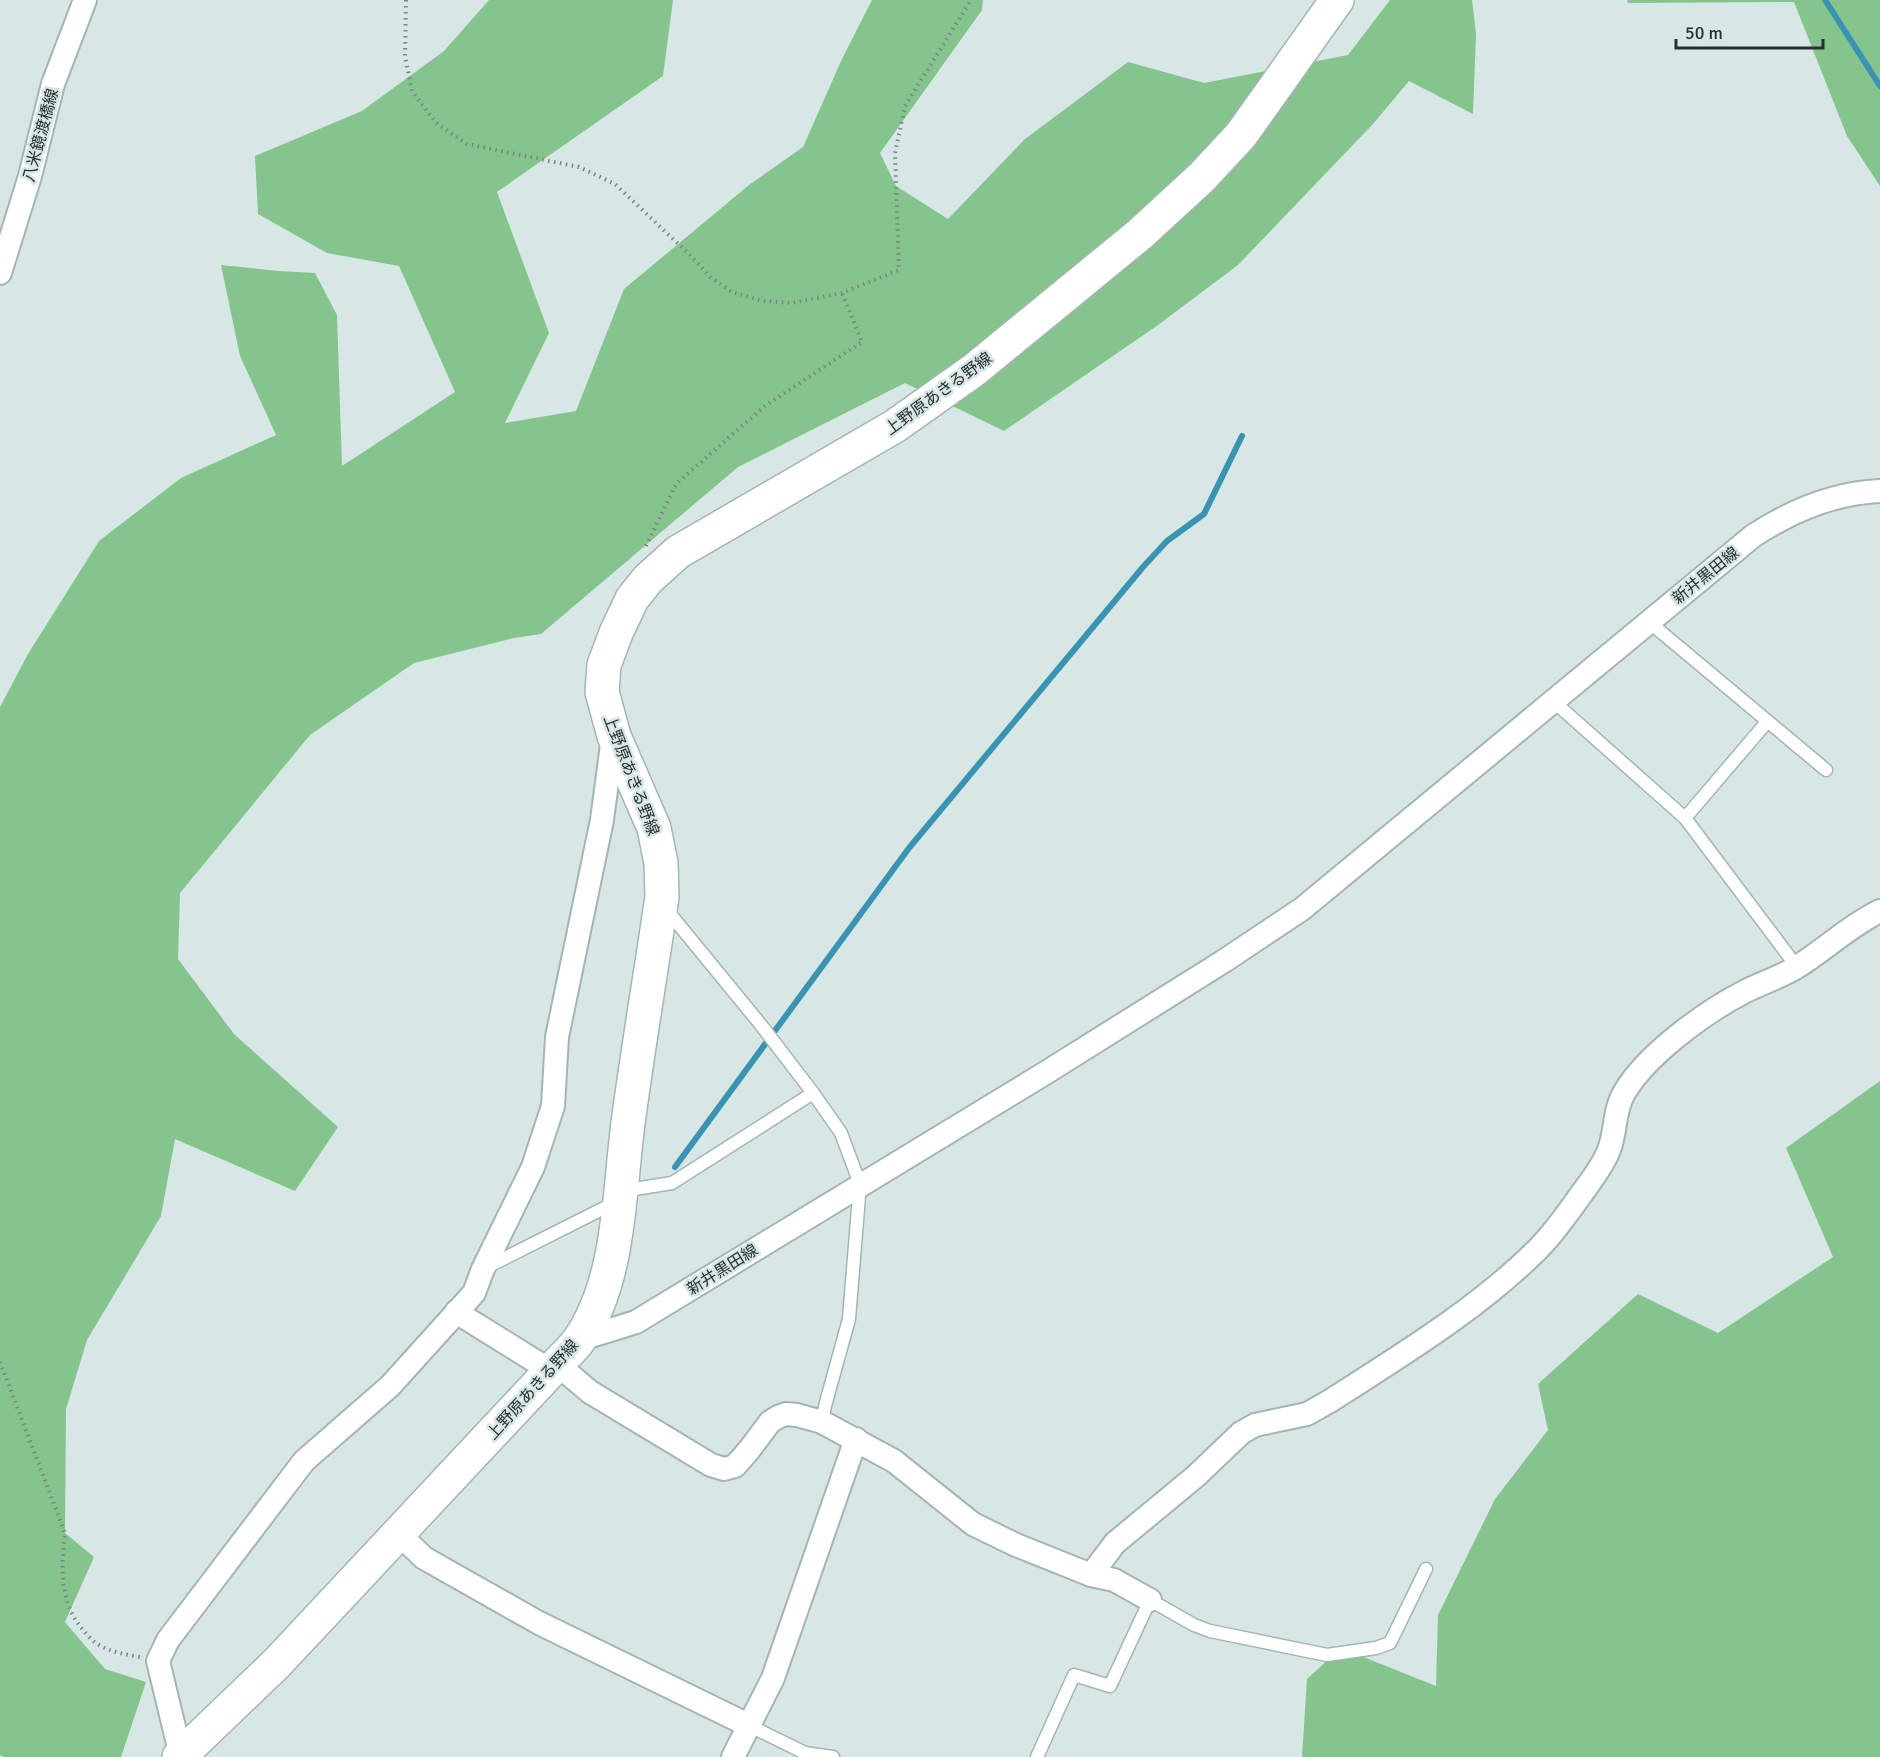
<svg xmlns="http://www.w3.org/2000/svg" width="1880" height="1757" font-family="Signika,'Noto Sans JP',sans-serif">
	<style>
		.green { fill: #86c48e }
		.lines { fill: none; stroke-linecap: round; stroke-linejoin: round }
		.stream { stroke: #3a93b0; stroke-width: 6 }
		.lane-casing { stroke: #a4b5b2; stroke-width: 15 }
		.street-casing { stroke: #a4b5b2; stroke-width: 26 }
		.primary-casing { stroke: #a4b5b2; stroke-width: 36 }
		.path { stroke: #7a8684; stroke-width: 4; stroke-dasharray: 1.5 4.5; stroke-linecap: butt }
		.lane { stroke: #fff; stroke-width: 12 }
		.street { stroke: #fff; stroke-width: 22 }
		.primary { stroke: #fff; stroke-width: 33 }
		.labels { text-anchor: middle; stroke-width: 5; stroke-linejoin: round; paint-order: stroke }
		.street-label { font-size: 16px; fill: #282f2e; stroke: #d6e7e5 }
	</style>
	<rect width="100%" height="100%" fill="#d6e7e5"/>
	<g class="green">
		<polygon points="489,0 673,0 663,76 497,192 549,333 505,423 576,411 624,289 749,185 803,147 842,59 872,0 983,0 982,10 880,153 896,186 948,219 1025,139 1128,62 1204,83 1348,55 1390,0 1472,0 1476,34 1473,114 1409,81 1373,124 1238,265 1158,325 1004,431 905,383 738,467 541,634 514,638 414,663 310,735 180,893 178,959 234,1034 338,1127 295,1191 175,1139 161,1216 87,1340 66,1409 65,1533 94,1557 65,1622 105,1669 146,1682 121,1757 4,1757 0,1755 0,707 28,654 99,541 181,478 276,435 240,356 221,265 279,271 315,273 337,315 342,466 455,392 399,266 327,253 258,214 255,156 362,111 444,51"/>
		<polygon points="1627,0 1880,0 1880,186 1847,136 1794,2 1628,3"/>
		<polygon points="1880,1081 1880,1757 1302,1757 1307,1679 1341,1648 1436,1686 1438,1615 1495,1499 1548,1430 1538,1384 1638,1294 1718,1333 1833,1257 1786,1148"/>
	</g>
	<g class="lines">
		<g class="stream">
			<polyline points="1825,0 1880,86"/>
			<polyline points="675,1167 909,848 1143,567 1167,541 1204,514 1242,436"/>
		</g>
		<defs>
			<g id="lane">
				<polyline points="1649,622 1826,770"/>
				<polyline points="1553,701 1685,818 1797,967"/>
				<polyline points="1685,818 1767,722"/>
				<polyline points="666,909 761,1025 813,1093 841,1133 860,1184 849,1319 825,1406 822,1422"/>
				<polyline points="622,1191 672,1183 813,1093"/>
				<polyline points="487,1267 616,1202"/>
				<polyline points="748,1725 805,1753 833,1757"/>
				<polyline points="1037,1757 1074,1675 1110,1686 1150,1600 1194,1625 1210,1631 1327,1655 1376,1648 1390,1643 1426,1569"/>
			</g>
			<g id="street">
				<polyline points="0,273 30,176 53,84 85,0"/>
				<polyline points="456,1312 551,1371"/>
				<path d="M578,1340L636,1322L1047,1072L1224,961L1302,909L1753,536C1791,511 1834,493 1880,491"/>
				<polyline points="557,1364 590,1392 711,1465 724,1469 735,1466 749,1450 770,1422 778,1417 786,1414 797,1415 822,1422 894,1461 973,1524 1016,1545 1091,1575 1114,1580 1150,1600"/>
				<polyline points="398,1533 424,1558 539,1623 748,1725"/>
				<path d="M1091,1575L1115,1543L1196,1476L1241,1433L1255,1425L1307,1414L1330,1401C1400,1356 1478,1309 1538,1249C1554,1233 1567,1214 1580,1196C1590,1182 1603,1166 1609,1150C1616,1132 1614,1110 1624,1093C1646,1055 1705,1012 1744,992C1761,983 1781,977 1797,967C1826,949 1849,926 1880,911"/>
				<polyline points="181,1756 158,1661 168,1640 304,1461 390,1386 474,1293 483,1269 533,1167 553,1106 557,1037 602,820 613,737"/>
				<polyline points="733,1757 773,1678 856,1439"/>
			</g>
			<path id="primary" d="M179,1757L277,1663L557,1364C564,1356 573,1349 579,1340C620,1281 619,1193 628,1123C638,1048 651,972 662,897L661,863L654,828L614,736L602,692L604,665L616,633L632,599L648,579L678,552L895,426L974,370L1140,234L1202,177L1241,135L1337,0"/>
		</defs>
		<use href="#lane" class="lane-casing"/>
		<use href="#street" class="street-casing"/>
		<use href="#primary" class="primary-casing"/>
		<g class="path">
			<polyline points="406,0 405,56 412,91 436,123 467,144 579,167 615,184 691,256 710,277 732,292 763,301 792,303 842,293 899,270 895,153 905,106 971,0"/>
			<polyline points="646,546 676,484 765,406 862,342 842,293"/>
			<path d="M0,1362L65,1533C61,1568 59,1602 83,1630C87,1634 91,1640 96,1643C109,1652 124,1654 140,1657"/>
		</g>
		<use href="#lane" class="lane"/>
		<use href="#street" class="street"/>
		<use href="#primary" class="primary"/>
	</g>
	<g class="labels">
		<g class="street-label">
			<text transform="translate(40 135) rotate(-75)" y="6">八米鏡渡橋線</text>
			<text transform="translate(938 393) rotate(-36)" y="6">上野原あきる野線</text>
			<text transform="translate(1705 575) rotate(-39)" y="6">新井黒田線</text>
			<text transform="translate(632 775) rotate(69)" y="6">上野原あきる野線</text>
			<text transform="translate(722 1269) rotate(-32)" y="6">新井黒田線</text>
			<text transform="translate(532 1389) rotate(-48)" y="6">上野原あきる野線</text>
		</g>
	</g>
	<path d="M1676 39v9h147v-9" fill="none" stroke="#282f2e" stroke-width="3"/>
	<text x="1685" y="39" font-size="18" fill="#282f2e" stroke="#d6e7e5" stroke-width="4.5" paint-order="stroke">50 m</text>
</svg>
